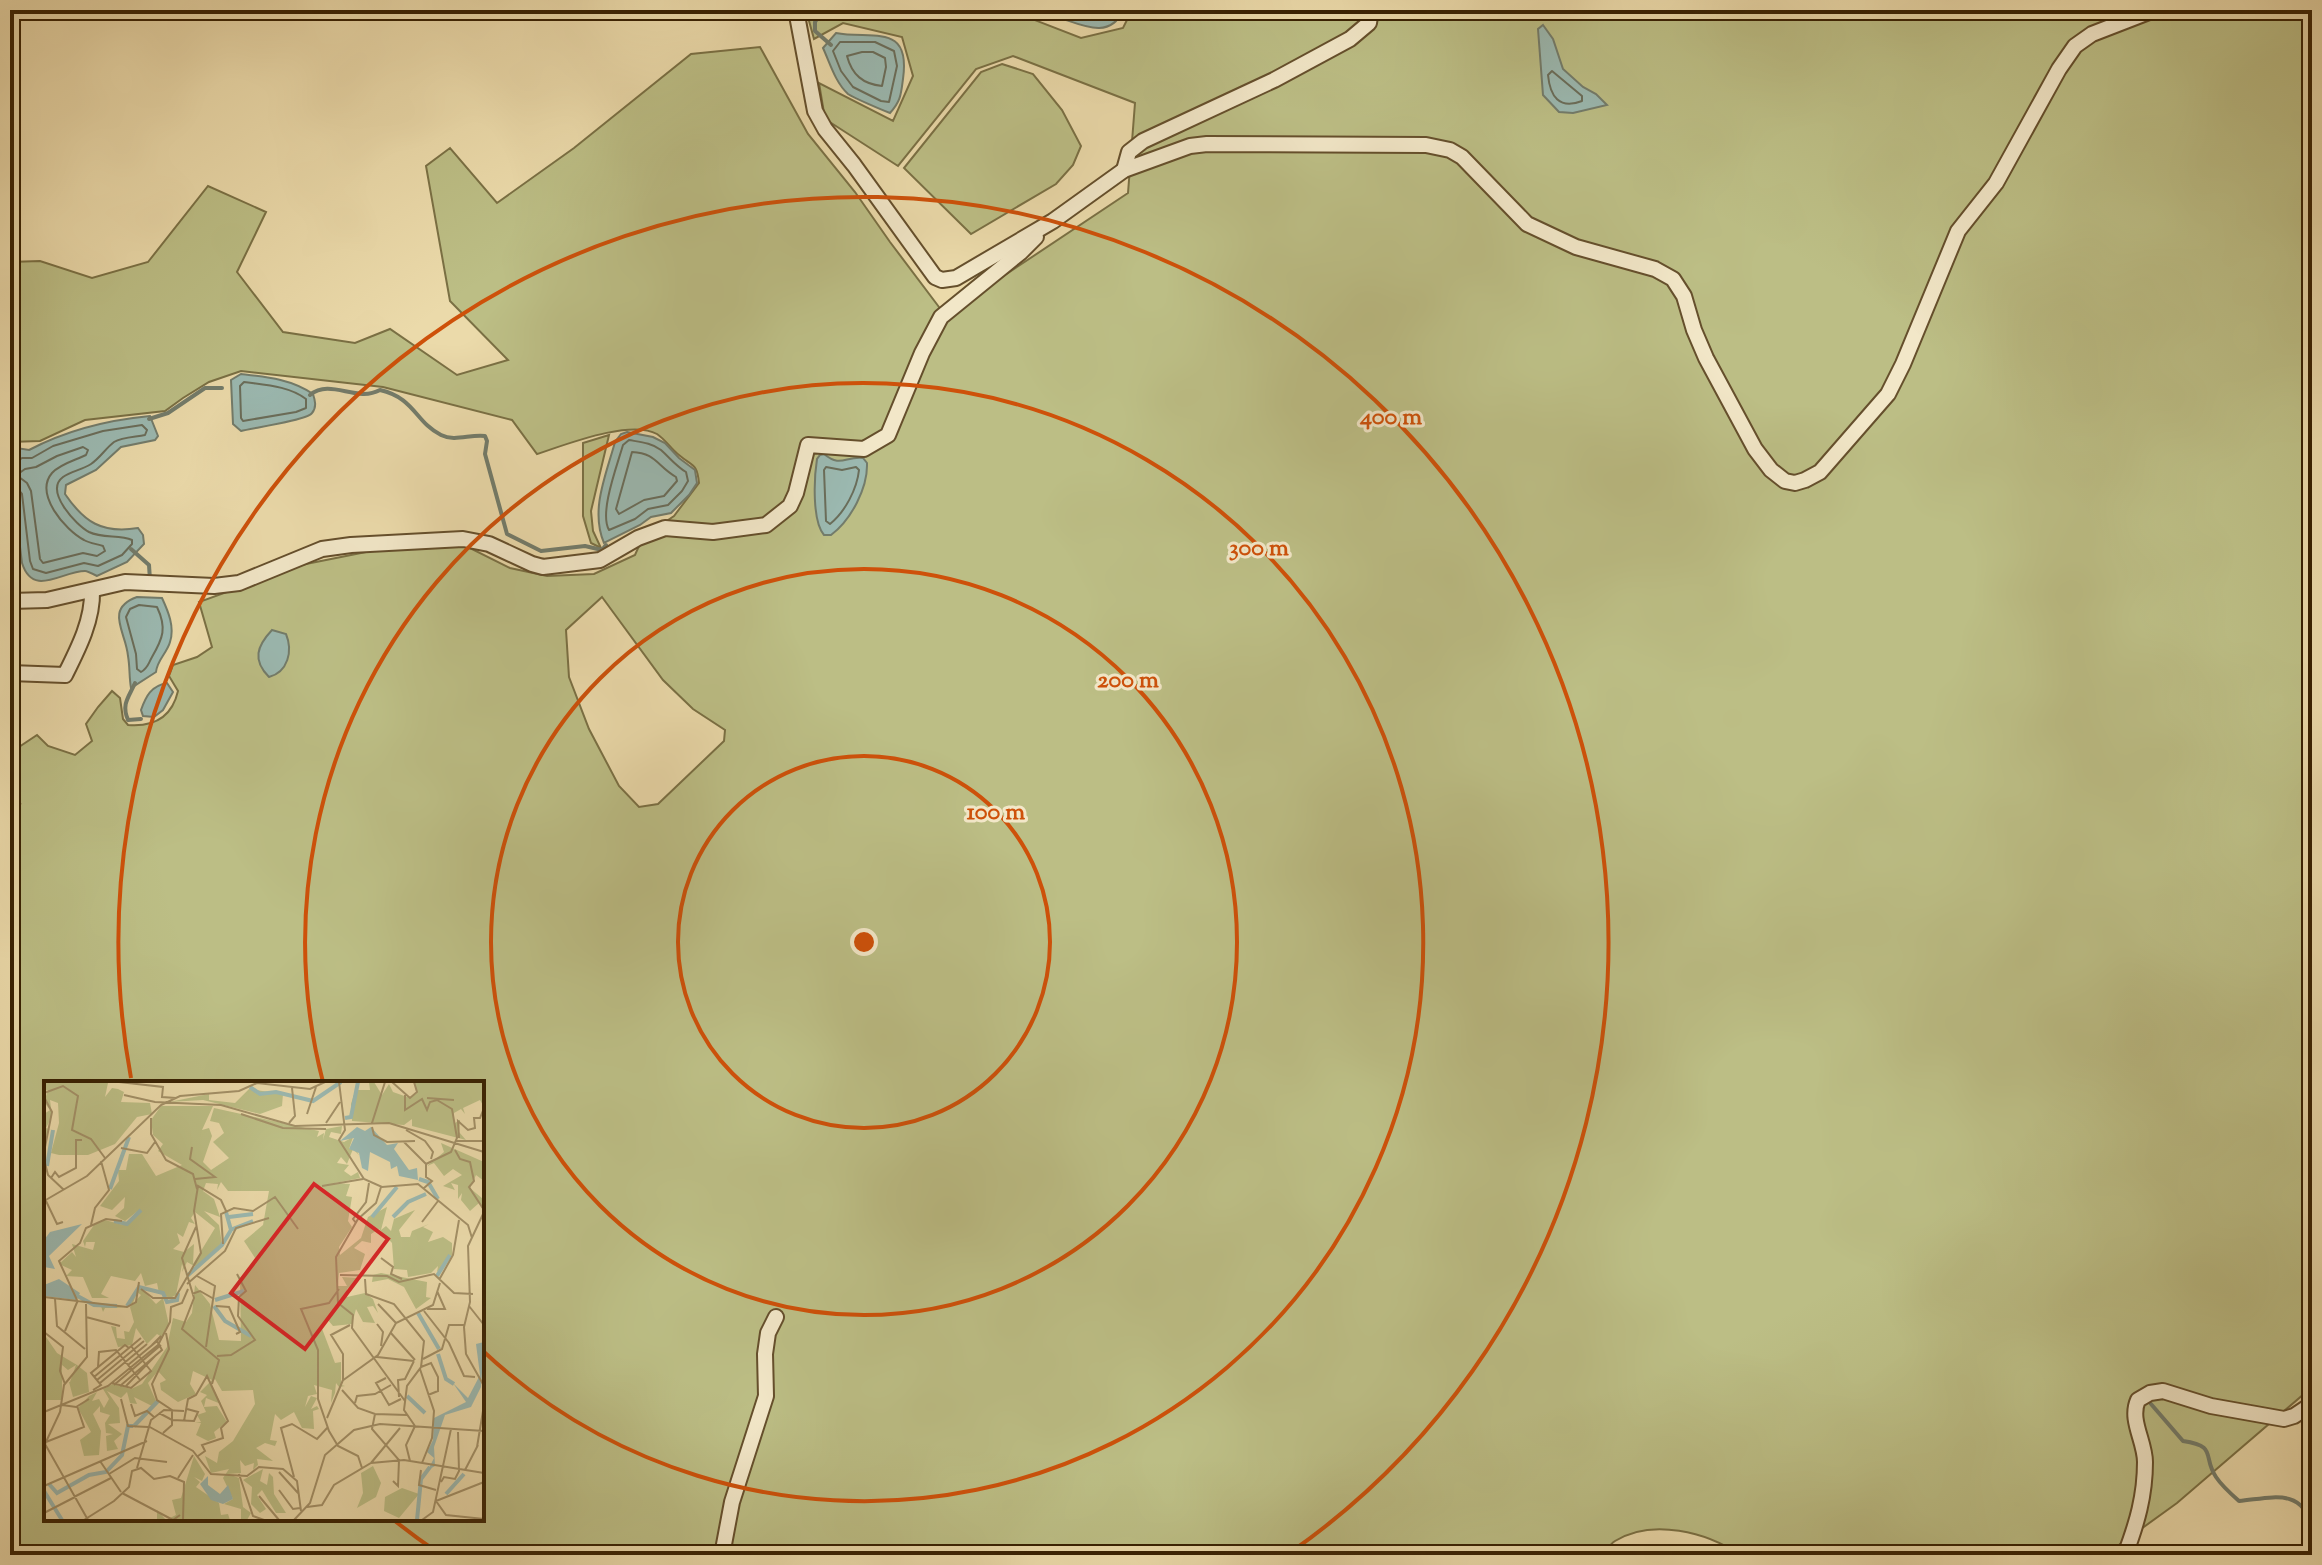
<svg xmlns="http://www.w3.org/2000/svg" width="2322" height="1565" font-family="'Sorts Mill Goudy',serif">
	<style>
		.green { fill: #bcbe85; stroke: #7a7044; stroke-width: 2; fill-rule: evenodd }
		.water { fill: #9bb9b1; stroke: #737c6b; stroke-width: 2 }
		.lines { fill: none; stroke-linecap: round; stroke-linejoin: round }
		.shore { stroke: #6a6d5a; stroke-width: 2 }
		.stream { stroke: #737c6b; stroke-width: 4 }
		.minor-casing { stroke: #654f2c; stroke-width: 18 }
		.minor { stroke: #f2e7c8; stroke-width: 14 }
		.ring { fill: none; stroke: #ce510a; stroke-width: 4 }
		.inset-river { fill: none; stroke: #9bb9b1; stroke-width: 4 }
		.inset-road { fill: none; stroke: #a39067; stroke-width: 2 }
		.view { fill: #d62828; fill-opacity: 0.15; stroke: #d62828; stroke-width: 4 }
		.inset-edge { fill: none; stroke: #382102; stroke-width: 4 }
		.centre { fill: #ce510a; stroke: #f2e7c8; stroke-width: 4 }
		.ring-label { font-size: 24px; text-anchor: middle; font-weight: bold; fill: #ce510a; stroke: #f2e7c8; stroke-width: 6; stroke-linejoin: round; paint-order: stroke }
	</style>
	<rect width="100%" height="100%" fill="#ebdaaa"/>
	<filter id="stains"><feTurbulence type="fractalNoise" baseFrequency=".0025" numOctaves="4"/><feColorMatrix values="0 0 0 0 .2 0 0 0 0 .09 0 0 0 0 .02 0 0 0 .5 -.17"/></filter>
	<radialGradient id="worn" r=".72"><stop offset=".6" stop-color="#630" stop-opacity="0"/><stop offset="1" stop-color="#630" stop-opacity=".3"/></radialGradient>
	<g class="green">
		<path d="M806,10H863L872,13L875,10H1009L1081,38L1123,28L1132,10H1814L1844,19L1878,14V10H2312V1387L2177,1503L2105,1555H1740C1707,1532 1652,1518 1615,1541C1610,1544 1606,1551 1603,1555H10V813L20,804L10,800V753L37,735L48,746L75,755L92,741L86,724L98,707L112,691L120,698L123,719L128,725C154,727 172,717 178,691L169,676L173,665L197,657L212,647L199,602L301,565L376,550L466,546L510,568L547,576L594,574L635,555L643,537L674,516L699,483C697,463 693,467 679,455C671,449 666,440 657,434C630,419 565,445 537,454L512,420L383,387L241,371L209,382L183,398L165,411L85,420L40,441L10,442V262L40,261L92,278L148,262L208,186L266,212L237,272L283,332L355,343L390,329L457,375L508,360L450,301L426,166L450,148L497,203L574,148L691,54L760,47L808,134L855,192L890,242L945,315L1128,193L1135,103L1013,56L976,69L898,166L825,119L819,83L893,121L913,76L902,37L843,23L814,39ZM602,597L663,680L693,709L725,730L724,741L658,804L639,807L619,786L589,729L569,677L566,630ZM46,1083H482V1519H46Z"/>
		<polygon points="1002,64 1033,74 1062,110 1081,146 1073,165 1056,184 971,234 904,168 981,72"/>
		<polygon points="609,435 591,511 593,531 601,548 591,543 583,516 583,443"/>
	</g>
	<g class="water">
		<path d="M1026,10H1123C1110,41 1080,24 1057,17C1047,14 1036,12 1026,10Z"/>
		<polygon points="1543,25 1553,39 1563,69 1583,87 1596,94 1607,105 1573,113 1559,112 1543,95 1538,29"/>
		<path d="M836,33C872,40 911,22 903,79C901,94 901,101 890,113C882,110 854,98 848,94C835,82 830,63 823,48Z"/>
		<path d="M241,374C267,377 291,379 313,394C315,400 317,407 312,413C308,420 253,428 241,431L233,424L231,380Z"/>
		<path d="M150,416L158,436L155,440L121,447L96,470L66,485L65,494C84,522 102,534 138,528L143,535L144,544L127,562L97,576C95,575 87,571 85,571C62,571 33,598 22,563L10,465L17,448L29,450C67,430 108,420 150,416Z"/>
		<path d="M627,432L653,437L665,443L679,458L695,470L697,483L689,495L671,513L651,517L640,525L604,543C590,510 606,475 615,442L621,434Z"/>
		<path d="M824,454C841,468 845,456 863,458L867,463C868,488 851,520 831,535H824C812,521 814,478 817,459L820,455Z"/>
		<path d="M137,597L162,598C168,611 175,627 170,642C167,653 157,660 156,672L131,688C129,677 130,667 128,656C126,632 104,609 137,597Z"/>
		<path d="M272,630L286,634C293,651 288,672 269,677C252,660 257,646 272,630Z"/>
		<path d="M167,683L173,692L163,710L154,717L143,716L141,710C146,696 151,686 167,683Z"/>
	</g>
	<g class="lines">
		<g class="shore">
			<polygon points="840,42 875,42 894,51 897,66 889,102 881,101 853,87 841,71 833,51"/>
			<path d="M862,52H873L885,58L886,67L882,86C863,84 852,75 847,56Z"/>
			<path d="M1552,71L1582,96V101C1559,110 1550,96 1548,75Z"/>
			<path d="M244,382C265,385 289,386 306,399V408L296,412L243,421L241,418L240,386Z"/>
			<path d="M629,440C640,442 652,443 661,450C670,458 676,466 686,472L688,481L682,491L668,505L648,509L635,519L609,530C599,513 617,466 623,445Z"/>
			<path d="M83,447L88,450L86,455C76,460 60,464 52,473C34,494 65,530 84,540C89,543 97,544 103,546L105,551L97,556L83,553L43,563L40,559L31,491L27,483L19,477L18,474L25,469L36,467L57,456Z"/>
			<path d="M632,452C656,453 657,466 676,477L677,481L664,496L644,500L619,514L616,509Z"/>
			<path d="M10,463L16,462L22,458H32L53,446L103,431L142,425L147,430L145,435C135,437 122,437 114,442C106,448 100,458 91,464C82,470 71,471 63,477C44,491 76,525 89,532C103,539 120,534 132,540V544L122,555L98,566L84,563L46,573L33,569L30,561L22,494L17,488L10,487"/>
			<path d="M826,467L842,470L856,467L859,470C857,489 845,512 830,524L826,521L824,470Z"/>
			<path d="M139,605L157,607C167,628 163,638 152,657C148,664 148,668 141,672L137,669L136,654L126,617L130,609Z"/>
		</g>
		<g class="stream">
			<polyline points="823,10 815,22 815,31 831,45"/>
			<path d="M310,395C331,378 356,403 380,390C415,398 415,422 441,435C455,442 470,434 485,436L487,441L485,454L507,534L541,551L585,546L602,550L606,545"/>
			<polyline points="149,419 168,413 205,388 222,388"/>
			<polyline points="131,549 149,565 150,580"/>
			<path d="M135,683C129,697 121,704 128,720L141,719"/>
			<path d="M2151,1404L2183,1441C2218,1446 2202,1456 2216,1477C2222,1486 2231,1494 2239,1501C2272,1498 2302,1487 2312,1527"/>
		</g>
		<defs>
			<g id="minor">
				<polyline points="796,10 815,111 825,129 854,165 935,277 942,280 956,278 1053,221 1124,170 1190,146 1207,144 1426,145 1450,150 1462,157 1527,224 1576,247 1655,269 1673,279 1684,296 1694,330 1706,358 1755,449 1771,470 1785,481 1795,483 1805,480 1820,472 1888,394 1903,364 1958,231 1996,183 2059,69 2075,46 2092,34 2154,10"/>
				<polyline points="1124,170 1129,152 1143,141 1274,80 1350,39 1369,23 1371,10"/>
				<polyline points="10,601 47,600 125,582 214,586 239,583 322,549 351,545 463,539 489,544 532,564 543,567 600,560 638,538 665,528 713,532 766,525 790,506 796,493 808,445 864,449 888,435 922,353 941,317 1021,252 1036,237"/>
				<path d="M10,673L65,675C78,649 93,620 92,591"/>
				<polyline points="722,1555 732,1502 766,1396 765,1354 768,1333 776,1317"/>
				<path d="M2125,1555C2137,1523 2145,1496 2145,1462C2145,1441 2129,1420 2138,1400L2150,1393L2163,1391L2211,1406L2284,1419L2294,1416L2312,1404"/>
			</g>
		</defs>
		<use href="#minor" class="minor-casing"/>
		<use href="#minor" class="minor"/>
	</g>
	<g class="ring">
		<circle cx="864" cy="942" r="186"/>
		<circle cx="864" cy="942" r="373"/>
		<path d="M323 1082A559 559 0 1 1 483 1351"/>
		<path d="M437 1552A745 745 0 0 1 395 1521M131 1078A745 745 0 1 1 1291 1552"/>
	</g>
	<g transform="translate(44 1081)">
		<rect width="440" height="440" fill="#ebdaaa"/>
		<path d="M0,1L64,2L61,16L68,7L74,8L80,11L77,21L106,22L108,33L93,36L71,63L44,74H15L7,72L15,42L14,22L6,19L8,35L2,47L8,49L4,48L0,72V33L6,29L0,21L4,9L0,10ZM314,1V9H326L325,1H330L338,14L345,3L349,11L366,17L373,12L370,1H439L440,26L436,19L419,27L421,33L417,28L410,32V43L415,39H416L415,51L422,59L368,45V38L360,44L308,40L307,23ZM205,8L239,13L238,25L216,33L159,19L125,21L165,13V19L191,22ZM117,25H169L158,49L165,47L168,55L159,81L167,89L185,77L169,61L180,52L175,42L166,40L170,27L275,50L273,56L280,52L279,59L282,48L298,45L297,53L287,51L285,56L300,61L309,56L305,68L311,67L315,74L309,68L303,83L297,76L293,82L305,84L300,90L307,95L314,91L316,97L291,102L306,103L302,115L308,116L304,140L308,146L295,166L296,174L317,157L324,136L343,126L337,149L342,145L347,150L350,138L371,129L355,149L357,156H366L368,150L385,143L379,146L389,151L384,161L399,156L408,162V174L393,191L394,185L387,192L364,196L363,189L350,188L348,162L335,148L327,153V162L318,160L310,167L321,173L316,189L295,192L294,205H303L298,196L316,197L303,208V216L321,212L329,218L334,232L329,225L323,226L331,242L319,241L312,228L308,243L289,245L284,239L277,245L291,282L297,281V304L301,305L295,306L292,302L291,312L287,322L288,309L270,304L273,313L264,315L261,326L267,315L273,317L267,328L273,325L275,328L269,330L270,348L258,347L250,331L237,339L231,333L226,359L233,360L231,365L221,362L212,367L229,380L213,378L214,384L209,389L210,382L201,385L196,379L197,392L184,393L195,397L199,426L207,432L203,439H197V428L180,423L189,418L179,397L185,388L167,392L161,375L173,382L175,371L189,360L211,323L209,309L178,310L171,298L167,302L177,323L162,317L160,326L173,325L183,341L170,351L172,357L154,364L164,360L152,354L157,342L151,341H157L153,334L162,331L157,320L163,314L156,311L168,299L149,290L146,303L152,313L134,321L117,309L116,302L122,299L114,290L104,302L112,320L108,325L90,316L93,323L86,322L83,311L77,317L63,310L75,327L76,342L64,343L78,353L70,360L74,368L63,370L62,355L69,353L62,352L61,342L66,334L56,331V325L49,333L57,350L55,374L40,375L36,359L47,351L34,327L45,315L53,311L48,320L55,318L60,327L65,318L59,308L69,303L87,308L98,303L123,266L129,237L142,241L148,232L151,204L166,223L175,259L197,260L196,197L213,180L200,160L219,144L225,110H184L177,101L173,109L174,103L162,102L159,110L170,118L176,136L160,130L175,144L178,163L152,186L143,181L138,191L139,186L138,183L132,214L126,217L115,212L113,202L101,205L97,192L91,200L67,195L57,213L65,217H48L39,196L22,195L28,189L15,183L28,171L32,176L28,163L49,169L51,161H42L41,166L39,160L50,144L61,139L79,144L94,134L95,129L81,140L71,135L80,127L81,116L68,129L56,125L75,100L74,89H82L85,73H98L112,95L138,84L114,70L119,63L109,54L107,39ZM151,131L171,147L149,183L150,163L140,171L129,168L136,162L133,152L139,156L145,141L151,143L147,137ZM397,62L440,81V100L432,94L426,107L439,118V127L435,122L426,130L417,119L418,112L414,118V104L407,102L411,109L399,105L418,94L409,88L400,95L390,82L383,85L400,71ZM337,192L383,201L382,216L387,217L372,228L360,206L344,198L328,201L329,194ZM96,206L112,223L119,217L125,244L118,256L113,253L103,263L92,247L88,264L74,266L67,245L72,246L73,257L81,258L80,250L85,251L90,241L86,226L97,214L93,211L89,222L83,226L70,227H61L59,231L57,225H84ZM0,253L13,272L33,284L43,292L45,311L29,316L25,301H20H26L32,284L24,289L18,284V319H0ZM150,375L161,393L158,400L150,396L156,401L152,406L175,422L177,434L184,433L186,439H113V429L122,439L132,434L128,419L137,417ZM329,385L337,402L332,416L313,427L319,412L317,392ZM219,388L216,400L223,404L225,392L229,396L230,413L242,432H232L218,409L213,414L222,428L216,432L207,423L208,406L199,399ZM358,407L375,413L355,437L340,430L341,416Z" fill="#bcbe85" fill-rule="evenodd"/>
		<path d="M313,46L321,50L327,46L343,64L354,62L350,68L365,89L373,87L374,99L355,95L353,85L347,88L346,81L326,71L324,90L318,87L315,72L305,68L310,57L296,60ZM38,143L5,175L11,188L0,186V159L6,151ZM15,198L36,212L32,219L0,215V204ZM440,261L437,306L427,326L401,334L390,366L391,385L384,389L390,377L383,371L389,359L390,337L422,321L409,302L424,317L436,294L432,263ZM164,395V404L176,413L184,404L189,418L179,423L167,419L156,403Z" fill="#9bb9b1"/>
		<path class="inset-river" d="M206,6L216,13L232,11L269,20L297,1M301,37L307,36L314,1M3,85L9,49M375,98L384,101L394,118M66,108L85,56M185,136L209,133M328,136L353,106M349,136L364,121L382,113M70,140L83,143L97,129M186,149L209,140M143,195L178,164L187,149L182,131M393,195L406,174M28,212L50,224L73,225M171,219L200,210M83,225L95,206L119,212L123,221L133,219L134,212M170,225L181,240L207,255M374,232L395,268M394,273L402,298L410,303M363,315L381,332M90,345L114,320M5,403L13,412L45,394L62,391L78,374L84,345H89M0,410L18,439M402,413L420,393M373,439L377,398L386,386"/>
		<path class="inset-road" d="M75,1L119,6L118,16L132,17M295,1L301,49L295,59L320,98L338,106L374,103L424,144L428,157M348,1L366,17L373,11L370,1M0,12L19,5L34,15L28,49L47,58L61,77M80,14L111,21L177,24L251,45L345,42L440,71M361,14V29L378,18L383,29L386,21L393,19L408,28L413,57L407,71L382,83M0,16L8,31L0,71M383,17L410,19M197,33L239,47L282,48M263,33L272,6M107,37V53L122,79L149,93L153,108M245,42L251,35L248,7M282,42L296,21M328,42L341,1M328,46L330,54L343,61L371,60M362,49L381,60L389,71L387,78M415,57L414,40L424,49L431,47L430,37H436L440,27M412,60H440M360,61L382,83V96L388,100L380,107M148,66L146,78L171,96L151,98M77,67L103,72L111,61M411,69L416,78L426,81L430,100L425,106L440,129M0,78L4,94L20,109M7,97L11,91L15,96L32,87V59H38M278,105L319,98M337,106L332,122L314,138L292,176L294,222L309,234L308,247L361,320M0,120L43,95L117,24L136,15L195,10L213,2L266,8L281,1M2,120L13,143L19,141M440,131L424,165L426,221L420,246L422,273L440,305M378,141L394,120M312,142L309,138L322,121L325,102M47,144L51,127L65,109L57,80M152,146L138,177L150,217L138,248L175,279L168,303M179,163L177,133L190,127L209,130L231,116L254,148M337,177L349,186L347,193L358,198M296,194L343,195L355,201L390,193L410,212L429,213M153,195L171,205L162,266M321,198L322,213L350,223L380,260L377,286L363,305L360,329L371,345L362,364L366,380M395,199L409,174L415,139M143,203L181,170L192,147L225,137M97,208L109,217H131L157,172L150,130L154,105L177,119L182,130M295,208L285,222L257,228L274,269V318L285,350L294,365L314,375L318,387M148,213L156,210L170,218M0,216L83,226L92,221L95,201M11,218L13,245L41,268M33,219L15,180L36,162L42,147L62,138L78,140M42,223L43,276L20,304L16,331L1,363L44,439M334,223L352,242M172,225L185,226L196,251L192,253M425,225L440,244M383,228H401L393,210M380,230L405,262L420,295L431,296M42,236L76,245M333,243L339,251L337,265M21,250L34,219M0,251L19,266L16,290L21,303M346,251L371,279M122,252L125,268L108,303L113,319L128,329M173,275L187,274L211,259L194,235L195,216L202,210L193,193M333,276L370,280M379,278L398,268L405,244H420M84,284L95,275L113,260L117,255L108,264M54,286L55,271L72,269L96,299M377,286L387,282L394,296V310L384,314M376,288L390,330L388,357L378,382M50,296L97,257M342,297L332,302L345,324L357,318M53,299L100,260M298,300L334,274L352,242L389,224L396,202M56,302L103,263M68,302L87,307L107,290L87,265M70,304L117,264M76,305L118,269L113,260M82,305L112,274M49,309L57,304L47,292L81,264L85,267M298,309L314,327L331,333L363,334M355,316L354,299L361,298L370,280M77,318L84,345L104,346M311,322L313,315L331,313L347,304M87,323L91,335L103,330L110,336M18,324L32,326L45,318M0,331L64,305L114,264L126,241L127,226L138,222L144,208M115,332L128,339L150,340L154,331L143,328M331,333L328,348L355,379L354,405L349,400M283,337L299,299V273L287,254L306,244M140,340L144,318L152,314L163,295L184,340L177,347L179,357L158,364L161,370L154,375M104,345L149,370L167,393L203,395L215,386L239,388L253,400L257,430M119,352L128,344V329M2,361L40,346L33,325M433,366L440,324M56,380L77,411M327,382L356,347M93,387L107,339L120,329L140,330M377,389L375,404L392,409M421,389L434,364M235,391L254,412M65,393L91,377L123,381M195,393L209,435L220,439M250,396L237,347L248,343L273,358L284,346M134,397L149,374M397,401L400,396L411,398L415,390L414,351M0,405L103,360M235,409L249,428L256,427M78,412L129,439L136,434M215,415L235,439M30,416L67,397M392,420L402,434L440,438M392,420L440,401M263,426L278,424L290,404L327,382L360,379L440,392M0,432L31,416M40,439L70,420L85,406L88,390L97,387L110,398L126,395L140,401L139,439M250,439L266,422L281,374L310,349L336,343L440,350M378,439L389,431L407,348"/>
		<path class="view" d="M270,103L344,158L261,268L187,212Z"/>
		<rect width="440" height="440" class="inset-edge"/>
	</g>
	<circle cx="864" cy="942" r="12" class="centre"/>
	<g class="ring-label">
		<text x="1391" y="424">400 m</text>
		<text x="1259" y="555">300 m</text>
		<text x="1128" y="687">200 m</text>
		<text x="996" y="819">100 m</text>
	</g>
	<rect width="2322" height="1565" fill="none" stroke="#ebdaaa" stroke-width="40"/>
	<rect x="12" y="12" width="2298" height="1541" fill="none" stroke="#382102" stroke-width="4"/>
	<rect x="20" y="20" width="2282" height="1525" fill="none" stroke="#382102" stroke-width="2"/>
	<rect width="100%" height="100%" filter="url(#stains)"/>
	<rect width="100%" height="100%" fill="url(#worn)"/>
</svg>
